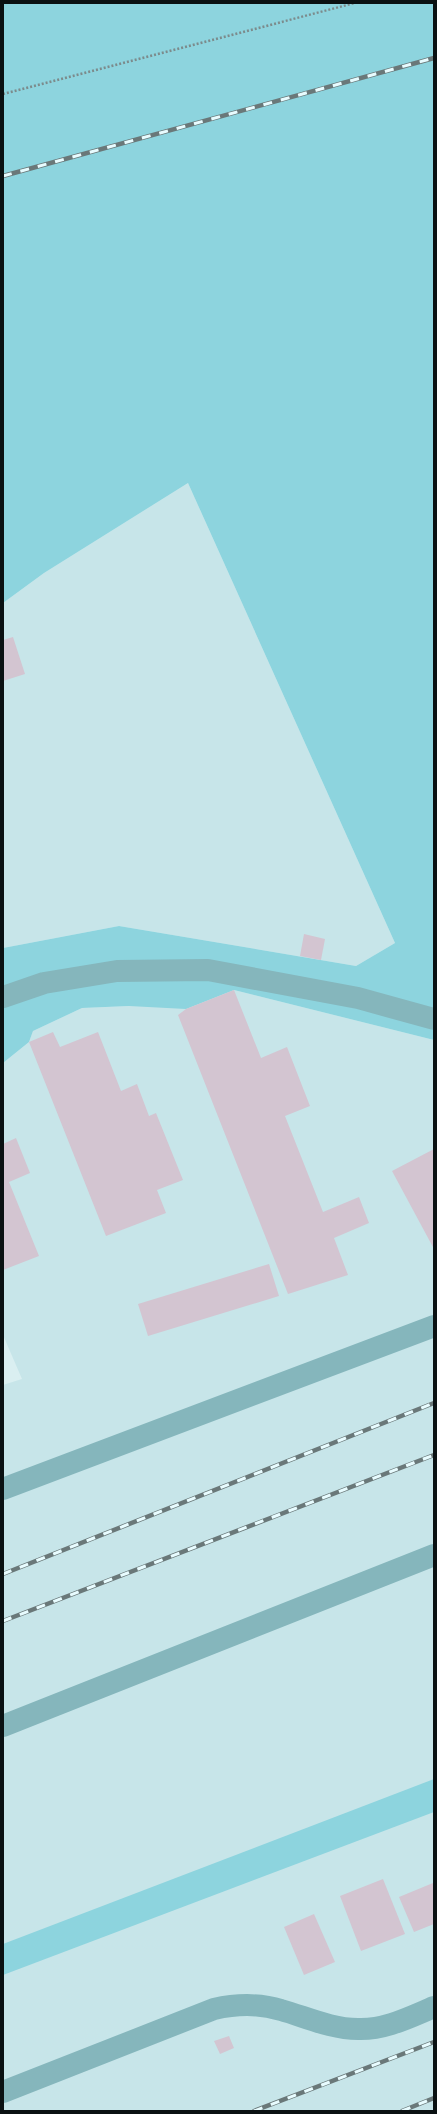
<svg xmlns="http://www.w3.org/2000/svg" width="437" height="2114" font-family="Inter,sans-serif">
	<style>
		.built { fill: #c7e5e9 }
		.green { fill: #8dd4de }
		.building { fill: #d3c5d1 }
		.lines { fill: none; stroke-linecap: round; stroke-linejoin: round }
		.path { stroke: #7c8b8c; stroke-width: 2.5; stroke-dasharray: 2 2; stroke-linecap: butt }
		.minor { stroke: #85b6bc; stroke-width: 22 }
		.rail-casing { stroke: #6a7879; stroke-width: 4.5 }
		.rail { stroke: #e8fcff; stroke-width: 3; stroke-dasharray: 9; stroke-linecap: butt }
	</style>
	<rect width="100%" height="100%" fill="#daeff1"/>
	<g class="built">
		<polygon points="188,483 395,943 356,966 119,926 3,948 3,603 44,573"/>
		<polygon points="234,990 434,1040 434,2111 3,2111 3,1385 22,1379 3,1335 3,1063 29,1042 33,1031 82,1008 129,1006"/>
	</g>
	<g class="green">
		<polygon points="3,3 434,3 434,1040 234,990 186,1009 129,1006 82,1008 33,1031 29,1042 3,1063 3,948 119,926 356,966 395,943 188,483 44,573 3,603"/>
		<polygon points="434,1779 434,1812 3,1975 3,1944"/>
	</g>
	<g class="building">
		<polygon points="13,637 25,674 3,681 3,640"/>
		<polygon points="304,934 325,939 321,960 300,956"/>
		<polygon points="234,990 261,1058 287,1047 310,1106 285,1116 323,1212 359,1197 369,1223 334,1238 348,1275 288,1294 178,1015 186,1009"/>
		<polygon points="53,1032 60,1047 98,1032 121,1091 137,1084 149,1116 156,1113 183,1180 157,1190 166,1213 106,1236 29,1042"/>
		<polygon points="16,1138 30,1173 9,1182 39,1256 3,1270 3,1144"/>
		<polygon points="434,1149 434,1249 392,1171"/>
		<polygon points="269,1264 279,1296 148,1336 138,1304"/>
		<polygon points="383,1879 405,1934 361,1951 340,1896"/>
		<polygon points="433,1883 434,1924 414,1932 399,1897"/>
		<polygon points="314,1914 335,1962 304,1975 284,1927"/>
		<polygon points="229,2036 234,2048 220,2054 214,2041"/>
	</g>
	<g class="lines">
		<polyline class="path" points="3,94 355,3"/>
		<g class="minor">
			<polyline points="3,997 44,983 117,971 208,970 358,998 434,1019"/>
			<polyline points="3,1489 434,1326"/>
			<polyline points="3,1726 434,1555"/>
			<path d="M3,2092L214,2009C236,2004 258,2003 281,2010C306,2017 331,2029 358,2029C385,2030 410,2017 434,2007"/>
		</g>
		<defs>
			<g id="rail">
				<polyline points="3,176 434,58"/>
				<polyline points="3,1574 434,1403"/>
				<polyline points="3,1621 434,1455"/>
				<polyline points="254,2111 434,2042"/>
				<polyline points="402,2111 434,2098"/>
			</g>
		</defs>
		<use href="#rail" class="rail-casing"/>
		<use href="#rail" class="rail"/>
	</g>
	<rect width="437" height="2114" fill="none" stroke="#0a1112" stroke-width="8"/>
</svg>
